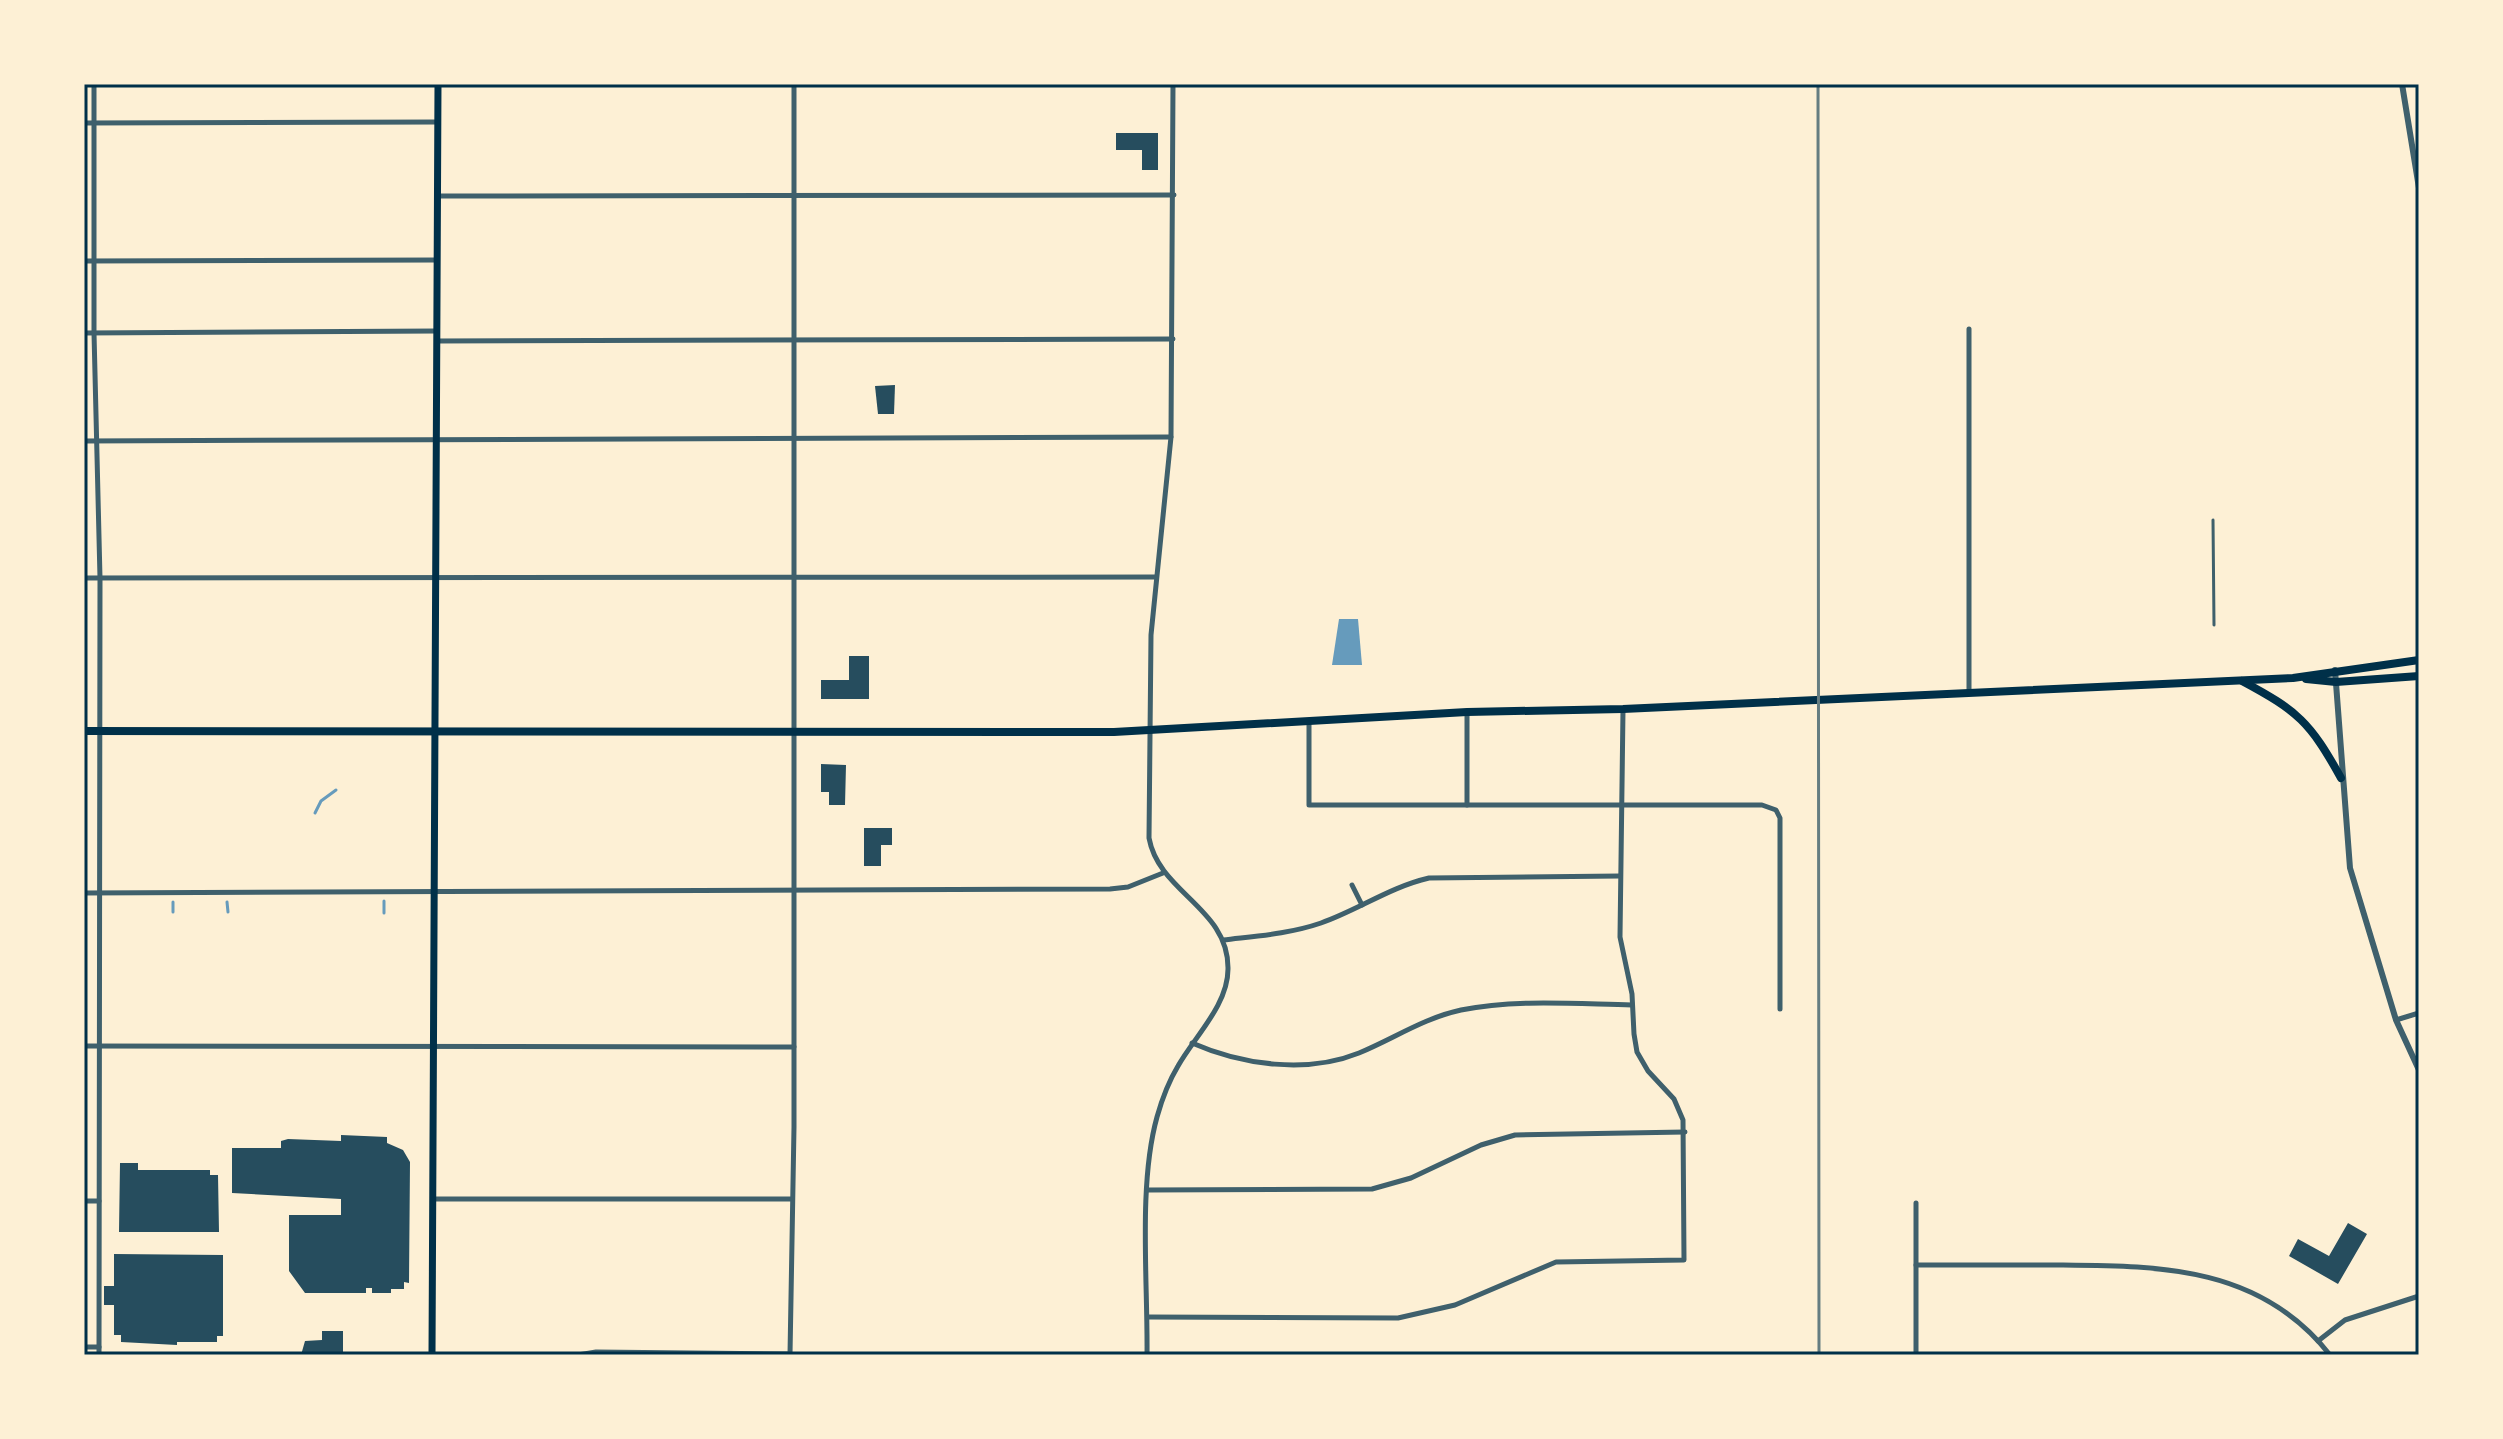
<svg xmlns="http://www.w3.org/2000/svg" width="2503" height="1439" font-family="'Source Sans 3',sans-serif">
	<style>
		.water { fill: #669bbc }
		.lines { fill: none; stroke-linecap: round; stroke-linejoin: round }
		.stream { stroke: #669bbc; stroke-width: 3 }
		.building { fill: #264d5e }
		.service { stroke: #3f606c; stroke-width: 3 }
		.minor { stroke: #3f606c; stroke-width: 5 }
		.tertiary { stroke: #3f606c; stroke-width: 6 }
		.secondary { stroke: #003049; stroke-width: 7 }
		.primary { stroke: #003049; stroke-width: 8 }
		.rail { stroke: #657d81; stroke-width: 3 }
		.neatline { fill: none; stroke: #003049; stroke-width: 3 }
	</style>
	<rect width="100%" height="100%" fill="#fdf0d5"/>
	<polygon class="water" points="1339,619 1358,619 1362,665 1332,665"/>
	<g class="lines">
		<g class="stream">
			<polyline points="315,813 321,801 336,790"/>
			<polyline points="384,901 384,913"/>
			<polyline points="173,902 173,912"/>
			<polyline points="227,902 228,912"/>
		</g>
	</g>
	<g class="building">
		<polygon points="1116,133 1158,133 1158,170 1142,170 1142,150 1116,150"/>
		<polygon points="895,385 894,414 878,414 875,386"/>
		<polygon points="849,656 869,656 869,699 821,699 821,680 849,680"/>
		<polygon points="821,764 846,765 845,805 829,805 829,792 821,792"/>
		<polygon points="864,828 892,828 892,845 881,845 881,866 864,866"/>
		<polygon points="341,1135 387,1137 387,1143 403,1150 410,1162 409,1283 404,1282 404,1289 391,1289 391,1293 372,1293 372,1288 366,1288 366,1293 305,1293 289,1271 289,1215 341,1215 341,1199 232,1193 232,1148 281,1148 281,1141 288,1139 341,1141"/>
		<polygon points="120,1163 138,1163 138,1170 210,1170 210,1175 218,1175 219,1232 119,1232"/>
		<polygon points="2348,1223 2367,1234 2338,1284 2289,1256 2298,1239 2329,1256"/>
		<polygon points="114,1254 223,1255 223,1336 217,1336 217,1342 177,1342 177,1345 121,1342 121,1335 114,1335 114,1305 104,1305 104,1286 114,1286"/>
		<polygon points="322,1331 343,1331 343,1355 301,1355 305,1341 322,1340"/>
	</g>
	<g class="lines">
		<polyline class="service" points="2213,520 2214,625"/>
		<g class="minor">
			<polyline points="94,84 94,333 100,578 99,1355"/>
			<polyline points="84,123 438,122"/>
			<polyline points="438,196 1174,195"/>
			<polyline points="84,261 437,260"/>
			<polyline points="1969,329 1969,693"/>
			<polyline points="84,333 437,331"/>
			<polyline points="437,341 1173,339"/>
			<polyline points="84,441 1171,437"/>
			<polyline points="84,578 1156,577"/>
			<polyline points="1467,712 1467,805"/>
			<polyline points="1309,722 1309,805 1762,805 1776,810 1780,818 1780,1009"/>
			<polyline points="1352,885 1362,905"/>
			<polyline points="84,893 1110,889 1128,887 1163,873"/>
			<path d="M1223,940C1256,936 1289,934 1321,923C1358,910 1390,887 1429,878L1620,876"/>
			<polyline points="2396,1020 2419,1013"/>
			<path d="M1192,1043C1242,1065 1307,1074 1359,1053C1393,1039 1424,1018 1461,1010C1517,999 1575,1004 1632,1005"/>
			<polyline points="84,1046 794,1047"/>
			<polyline points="1148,1190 1372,1189 1411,1178 1481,1145 1515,1135 1685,1132"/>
			<polyline points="433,1199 792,1199"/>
			<polyline points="84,1201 99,1201"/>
			<path d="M1916,1265C1965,1265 2014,1265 2063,1265C2163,1266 2261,1267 2330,1355"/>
			<polyline points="1148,1317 1398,1318 1455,1305 1556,1262 1684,1260 1683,1120 1674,1099 1648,1071 1637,1052 1634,1034 1632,994 1620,937 1623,710"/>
			<polyline points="2318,1341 2345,1320 2419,1296"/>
			<polyline points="84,1347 99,1347"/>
			<polyline points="578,1355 596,1352 791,1354"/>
			<polyline points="790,1355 794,1127 794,84"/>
			<path d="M1147,1355C1148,1283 1138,1185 1157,1117C1162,1099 1169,1081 1178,1066C1195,1036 1228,1005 1228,969C1229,908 1159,893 1149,838L1151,635L1171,437L1173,84"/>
			<polyline points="1916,1355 1916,1203"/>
		</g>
		<g class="tertiary">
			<polyline points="2402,84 2419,188"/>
			<polyline points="2335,670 2350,868 2396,1020 2419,1070"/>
		</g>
		<polyline class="secondary" points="432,1355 438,84"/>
		<g class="primary">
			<polyline points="2306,679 2336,682 2419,676"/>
			<path d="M2242,681C2298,711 2310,722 2341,778"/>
			<polyline points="84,731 1114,732 1467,712 1623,709 2293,678 2419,660"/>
		</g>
		<polyline class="rail" points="1818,84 1819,1355"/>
	</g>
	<rect width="2503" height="1439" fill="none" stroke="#fdf0d5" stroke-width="172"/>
	<rect x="86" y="86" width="2331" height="1267" class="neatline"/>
</svg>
